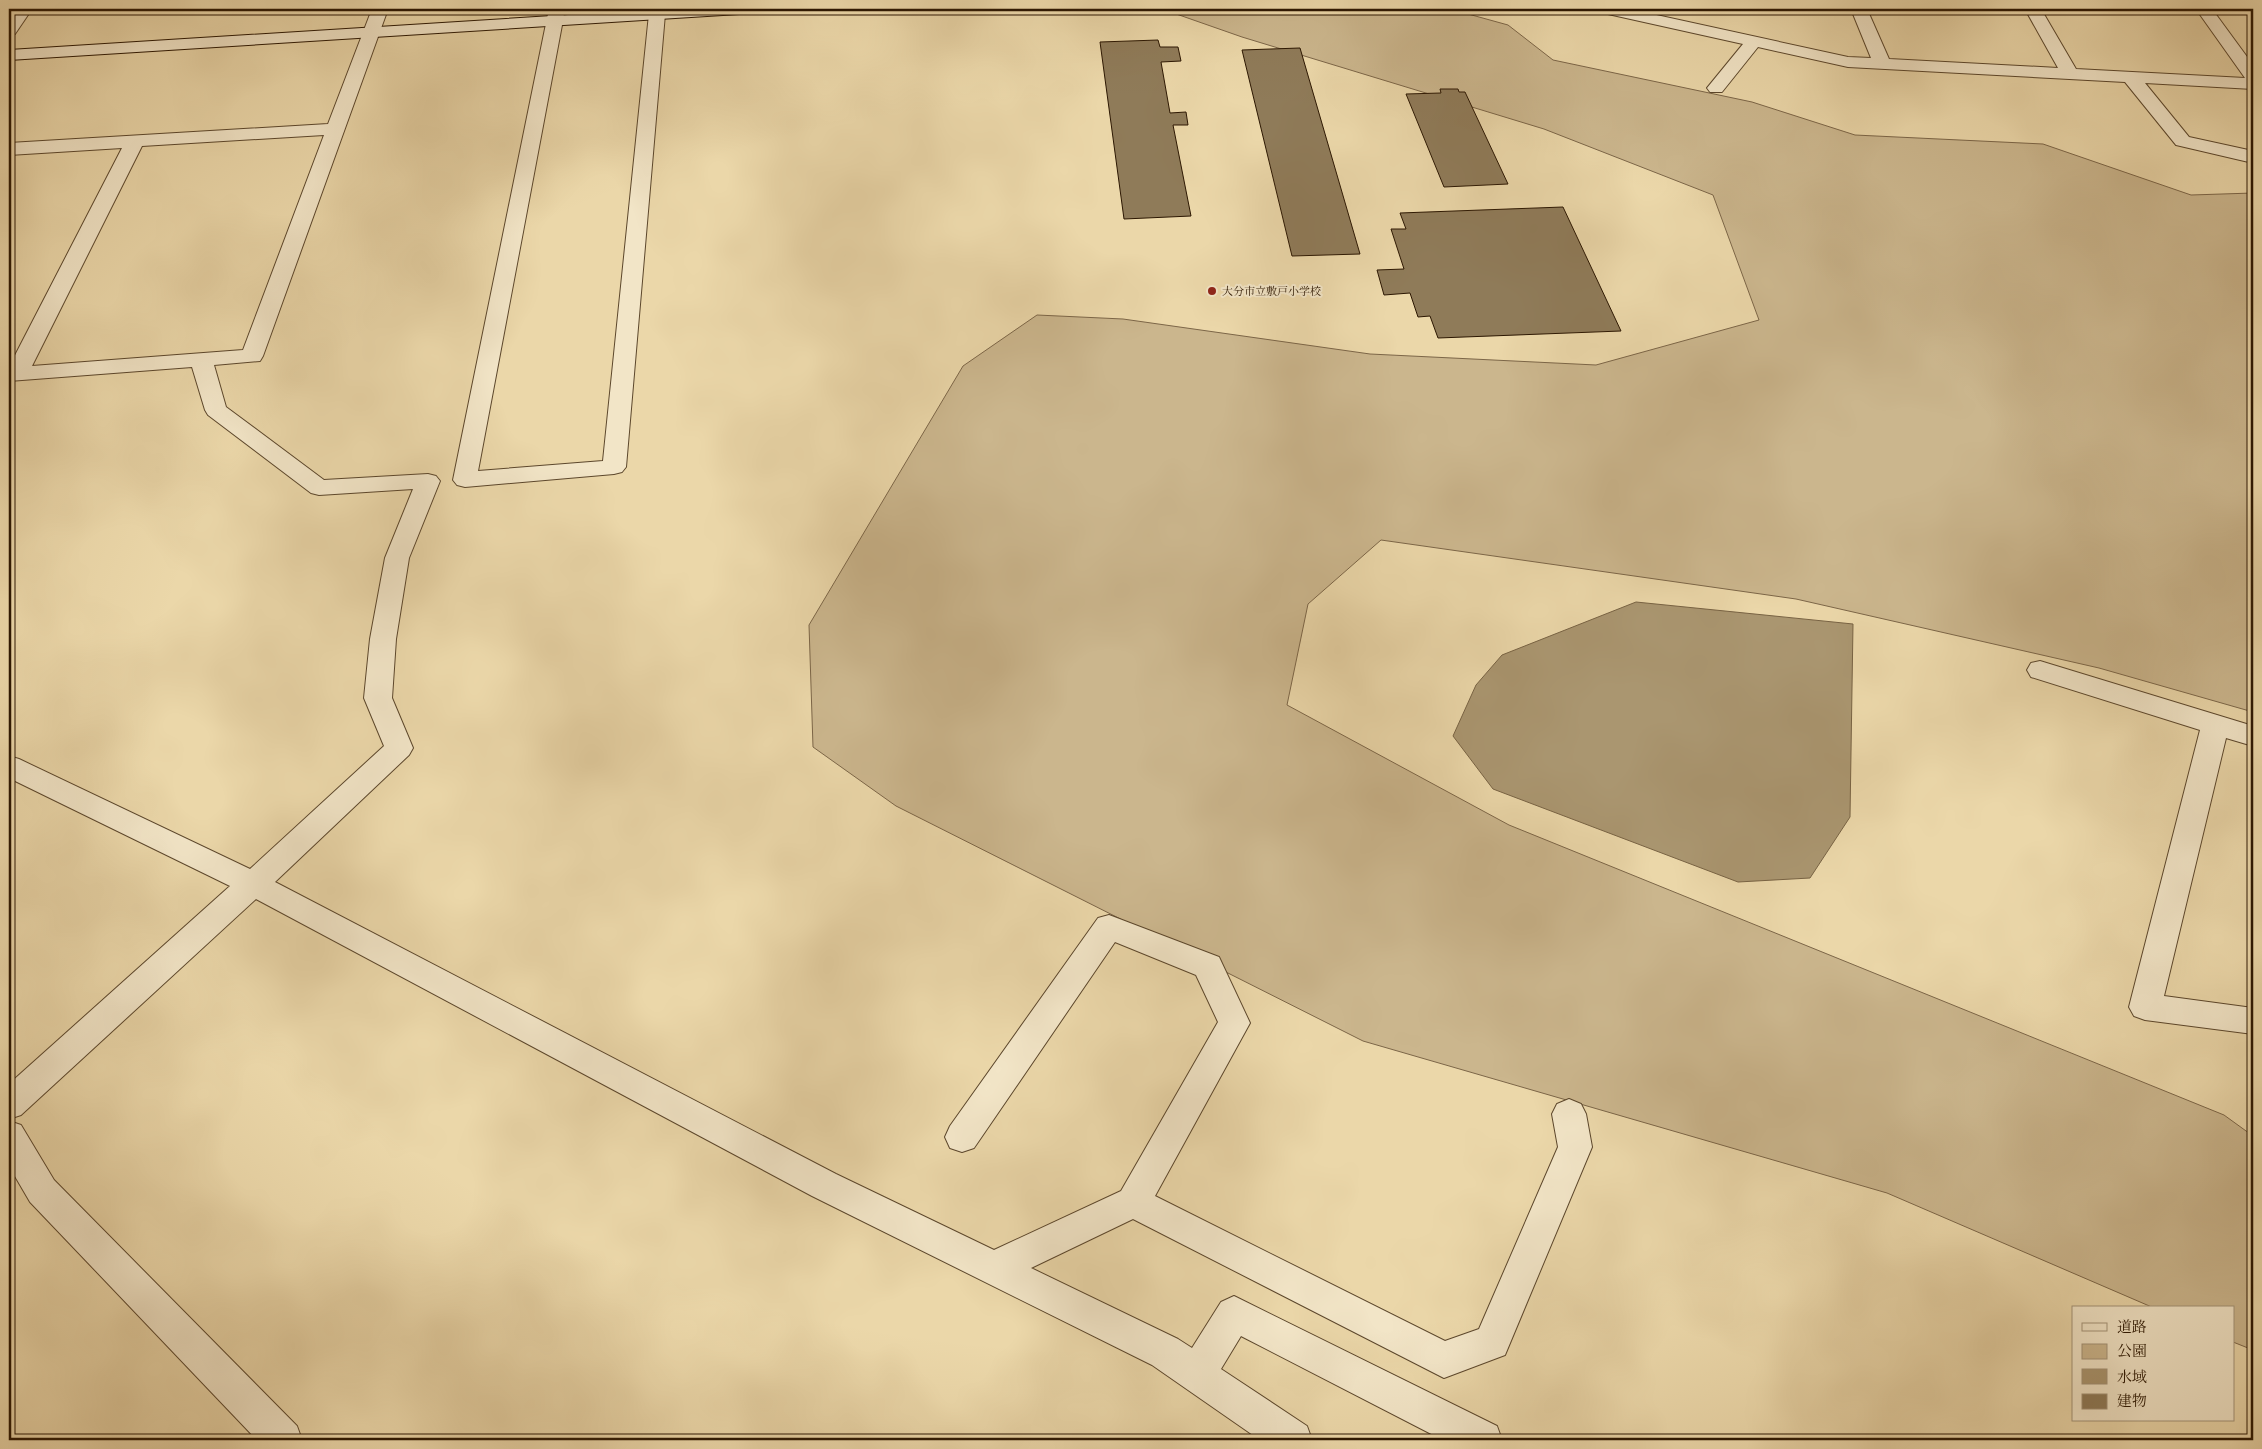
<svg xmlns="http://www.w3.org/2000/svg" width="2262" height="1449" font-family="'Libre Caslon Text','Noto Serif JP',serif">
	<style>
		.green { fill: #cbb68d; stroke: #7c6648 }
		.water { fill: #aa9670; stroke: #786344 }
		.building { fill: #8f7b59; stroke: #2c1702 }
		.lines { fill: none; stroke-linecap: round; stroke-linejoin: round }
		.street-casing { stroke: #5c472c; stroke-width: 2 }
		.secondary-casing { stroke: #2c1702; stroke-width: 2 }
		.street { fill: #f2e5c7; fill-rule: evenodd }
		.secondary { fill: #f2e5c7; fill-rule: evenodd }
		.poi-dot { fill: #8f2418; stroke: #f2e5c7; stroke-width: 2 }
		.labels { text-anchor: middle; stroke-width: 4; stroke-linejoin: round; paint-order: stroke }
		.far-poi-label { font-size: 11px; fill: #2c1702; stroke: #f2e5c7; text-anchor: start }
	</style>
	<rect width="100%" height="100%" fill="#ebd7a9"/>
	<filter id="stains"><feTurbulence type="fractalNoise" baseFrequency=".004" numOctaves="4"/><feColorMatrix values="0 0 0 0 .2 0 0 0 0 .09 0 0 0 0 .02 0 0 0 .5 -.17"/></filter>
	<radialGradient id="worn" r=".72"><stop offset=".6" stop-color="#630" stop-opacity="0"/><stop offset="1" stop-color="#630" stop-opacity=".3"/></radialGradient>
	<polygon class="green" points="1162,9 1450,9 1508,25 1553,60 1752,102 1855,135 2043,144 2191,195 2253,193 2253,712 2099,668 1796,599 1381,540 1308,604 1287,705 1509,825 2224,1115 2253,1136 2253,1350 2233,1342 2233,1308 2154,1308 1887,1193 1363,1041 896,806 813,747 809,625 963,366 1037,315 1123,319 1370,354 1596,365 1759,320 1713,195 1544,129 1242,37"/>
	<polygon class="water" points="1636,602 1853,624 1850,817 1810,878 1738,882 1493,789 1453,736 1476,685 1502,655"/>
	<g class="building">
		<polygon points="1158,40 1160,47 1178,47 1181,61 1161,62 1170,113 1186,112 1188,125 1173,125 1191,216 1124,219 1100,42"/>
		<polygon points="1300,48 1360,254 1292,256 1242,50"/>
		<polygon points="1440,89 1458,89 1459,92 1465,92 1508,184 1444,187 1406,94 1441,93"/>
		<polygon points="1563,207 1621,331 1438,338 1430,316 1418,317 1410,293 1384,295 1377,270 1404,269 1391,229 1406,229 1400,213"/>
	</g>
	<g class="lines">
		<defs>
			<g id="street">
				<polygon points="16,9 32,9 15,34 9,35 9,19"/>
				<path d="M372,9H388L263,356L260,361L214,365L226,407L324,480L428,474L436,476L440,481L409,558L396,639L392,698L413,748L409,755L275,882L836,1174L994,1250L1121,1191L1218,1022L1196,975L1115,942L974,1148L962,1152L950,1148L945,1137L950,1126L1098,918L1109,915L1219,957L1250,1023L1155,1196L1445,1341L1479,1329L1558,1147L1552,1114L1557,1104L1569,1099L1581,1104L1586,1114L1592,1147L1505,1355L1444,1378L1133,1219L1031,1268L1178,1339L1192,1348L1221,1302L1234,1296L1497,1426L1502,1440H1443L1241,1336L1221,1369L1307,1426L1312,1440H1260L1152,1365L812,1196L256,899L21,1115L9,1119V1084L230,886L9,778V756L19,759L250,869L384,746L364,698L370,639L385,558L413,489L319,495L311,493L208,415L205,410L192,367L9,381V367L122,148L9,155V143L328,124ZM324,135L243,350L32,366L142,146Z"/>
				<polygon points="549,9 565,9 478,471 603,461 649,14 651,10 663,10 665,14 626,467 622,472 614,474 465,487 457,485 453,480"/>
				<polygon points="1600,9 1629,9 1848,57 1871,58 1851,9 1867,9 1889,59 2058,68 2025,9 2041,9 2076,69 2245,78 2196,9 2212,9 2253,65 2253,89 2145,83 2189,137 2253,151 2253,163 2176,145 2125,82 1848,67 1758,47 1722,92 1710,92 1707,88 1743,44 1608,14 1602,12"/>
				<polygon points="2040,661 2253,726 2253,746 2226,738 2164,996 2253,1008 2253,1034 2145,1020 2134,1016 2129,1007 2200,730 2031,677 2027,670 2031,663"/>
				<polygon points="9,1121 21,1125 54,1180 297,1426 302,1440 257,1440 30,1202 9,1166"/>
			</g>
			<polygon id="secondary" points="664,9 747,9 745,12 739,14 9,60 9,50"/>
		</defs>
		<use href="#street" class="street-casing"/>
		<use href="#secondary" class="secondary-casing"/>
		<use href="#street" class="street"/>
		<use href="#secondary" class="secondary"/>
	</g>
	<circle class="poi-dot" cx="1212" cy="291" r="5"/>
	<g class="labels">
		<g class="far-poi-label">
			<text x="1222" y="295">大分市立敷戸小学校</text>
		</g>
	</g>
	<rect width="2262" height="1449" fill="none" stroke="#ebd7a9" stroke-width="30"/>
	<rect x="10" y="10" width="2242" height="1429" fill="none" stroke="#2c1702" stroke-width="2.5"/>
	<rect x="15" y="15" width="2232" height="1419" fill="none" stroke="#2c1702"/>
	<rect x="2072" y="1306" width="162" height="115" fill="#f2e5c7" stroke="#a39378"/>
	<rect x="2082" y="1323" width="25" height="8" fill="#f2e5c7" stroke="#a39378"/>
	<text x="2117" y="1332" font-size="15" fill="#2c1702">道路</text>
	<rect x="2082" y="1344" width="25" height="15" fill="#cbb68d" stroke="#a39378"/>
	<text x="2117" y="1356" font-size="15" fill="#2c1702">公園</text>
	<rect x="2082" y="1369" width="25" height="15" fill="#aa9670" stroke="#a39378"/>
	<text x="2117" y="1382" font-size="15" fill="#2c1702">水域</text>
	<rect x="2082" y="1394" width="25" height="15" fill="#8f7b59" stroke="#a39378"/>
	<text x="2117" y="1406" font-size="15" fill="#2c1702">建物</text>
	<rect width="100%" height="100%" filter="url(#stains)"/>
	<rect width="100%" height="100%" fill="url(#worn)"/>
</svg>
